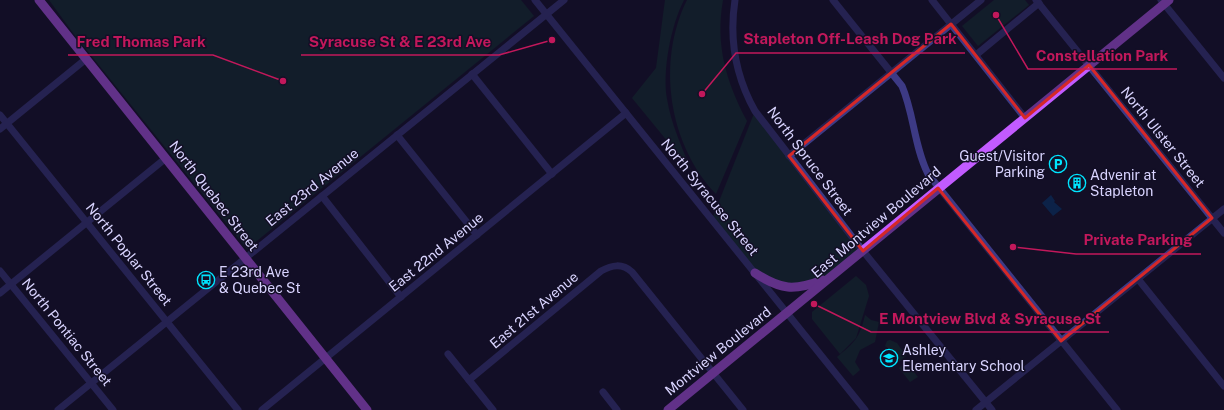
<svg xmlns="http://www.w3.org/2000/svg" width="1224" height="410" font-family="'Public Sans',sans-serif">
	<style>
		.green { fill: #12302f }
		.water { fill: #0c2248 }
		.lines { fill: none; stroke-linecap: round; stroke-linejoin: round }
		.minor { stroke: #3d3a85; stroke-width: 7 }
		.major { stroke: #c25bff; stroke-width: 9 }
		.marked { fill: none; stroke: #d62828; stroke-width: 3; stroke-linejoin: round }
		.labels { text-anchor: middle; stroke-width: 3; stroke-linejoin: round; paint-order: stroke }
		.street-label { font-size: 14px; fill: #d9d4ff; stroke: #130f26 }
		.poi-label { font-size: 14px; fill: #d9d4ff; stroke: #130f26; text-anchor: start }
		.leader { fill: none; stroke: #c2185b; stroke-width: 1.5 }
		.callout-dot { fill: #c2185b; stroke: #130f26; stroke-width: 1.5 }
		.callout-label { font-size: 15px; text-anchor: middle; font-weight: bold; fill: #c2185b; stroke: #130f26; stroke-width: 3; stroke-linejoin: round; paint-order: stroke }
	</style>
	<rect width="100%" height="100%" fill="#130f26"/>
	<g class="green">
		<polygon points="49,0 521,0 534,16 247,249 73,33"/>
		<path d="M665,0H684C671,25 662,71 667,99C671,124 682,147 691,170L632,98L656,68Z"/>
		<path d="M687,0H723C715,44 726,82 747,121L716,194C669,145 656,62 687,0Z"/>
		<polygon points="994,0 1025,0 1029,5 978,46 962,26"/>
		<polygon points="755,111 863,251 831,277 799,288 755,273 712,219"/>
		<polygon points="856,276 866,285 869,296 856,338 840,354 812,319 812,312"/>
		<path d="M865,315L871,320L879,322L875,342L860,350L855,362L860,370L853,376L837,357C854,343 860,338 865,315Z"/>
		<polygon points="890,340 897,343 906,356 899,362 893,352 885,346 887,341"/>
		<polygon points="906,362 918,377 910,382 899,368"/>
	</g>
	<polygon class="water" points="1051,195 1055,201 1054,202 1062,209 1053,216 1042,203"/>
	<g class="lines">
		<g class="minor">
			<polyline points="535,0 865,410"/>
			<path d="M735,0C729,39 736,77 755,111L863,251L992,410"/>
			<path d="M833,0L902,86C914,114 914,146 928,174L1117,410"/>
			<polyline points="932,0 1025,118"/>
			<polyline points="1036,0 1224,233"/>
			<polyline points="1161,0 1224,78"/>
			<polyline points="976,55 1039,3"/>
			<polyline points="472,74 552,174"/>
			<polyline points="0,115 238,410"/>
			<polyline points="0,129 86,59"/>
			<polyline points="397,135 477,235"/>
			<polyline points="789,156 981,0"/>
			<polyline points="322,196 401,297"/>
			<polyline points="0,271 113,410"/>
			<polyline points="1138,279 1224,386"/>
			<polyline points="0,293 166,158"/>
			<polyline points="448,354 493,410"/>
			<path d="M469,380L601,271C612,265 622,263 632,272L743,410"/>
			<polyline points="603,392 617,410"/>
			<polyline points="58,410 564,0"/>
			<polyline points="262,410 626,113"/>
			<polyline points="976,410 1224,209"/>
		</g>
		<g class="major">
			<polyline points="39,0 367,410"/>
			<path d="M755,273C781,290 794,291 823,280"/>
			<polyline points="668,410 1169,0"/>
		</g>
	</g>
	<path d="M0 0H1224V410H0ZM951,24L1025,118L1089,65L1212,218L1061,341L938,188L863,251L789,156Z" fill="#130f26" fill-opacity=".55" fill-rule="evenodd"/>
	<path class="marked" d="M951,24L1025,118L1089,65L1212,218L1061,341L938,188L863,251L789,156Z"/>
	<defs>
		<symbol id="parking-ring" viewBox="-11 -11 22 22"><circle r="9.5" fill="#130f26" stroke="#00e5ff" stroke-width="1.5"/><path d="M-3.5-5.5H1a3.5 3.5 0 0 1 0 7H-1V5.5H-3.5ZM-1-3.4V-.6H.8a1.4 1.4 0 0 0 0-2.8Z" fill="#00e5ff"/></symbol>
		<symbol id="building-ring" viewBox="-11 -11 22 22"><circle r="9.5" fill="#130f26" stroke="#00e5ff" stroke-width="1.5"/><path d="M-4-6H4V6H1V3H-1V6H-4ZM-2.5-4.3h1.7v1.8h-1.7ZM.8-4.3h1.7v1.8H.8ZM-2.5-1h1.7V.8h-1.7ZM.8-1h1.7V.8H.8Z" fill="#00e5ff"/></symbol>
		<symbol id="bus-ring" viewBox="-11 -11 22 22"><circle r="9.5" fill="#130f26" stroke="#00e5ff" stroke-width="1.5"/><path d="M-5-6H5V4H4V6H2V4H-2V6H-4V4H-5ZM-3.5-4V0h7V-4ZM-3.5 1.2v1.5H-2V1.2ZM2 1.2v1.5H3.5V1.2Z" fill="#00e5ff"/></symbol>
		<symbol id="school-ring" viewBox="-11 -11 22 22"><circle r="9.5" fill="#130f26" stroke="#00e5ff" stroke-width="1.5"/><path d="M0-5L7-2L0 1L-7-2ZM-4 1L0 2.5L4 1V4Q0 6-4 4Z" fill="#00e5ff"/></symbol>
	</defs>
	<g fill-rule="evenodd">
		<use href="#parking-ring" x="1048" y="154" width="20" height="20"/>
		<use href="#building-ring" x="1067" y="173" width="20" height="20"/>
		<use href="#bus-ring" x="196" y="270" width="20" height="20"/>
		<use href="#school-ring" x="879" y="348" width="20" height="20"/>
	</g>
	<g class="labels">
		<g class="street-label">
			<text transform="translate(1163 137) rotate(51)" y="5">North Ulster Street</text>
			<text transform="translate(810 161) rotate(53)" y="5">North Spruce Street</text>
			<text transform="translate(312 187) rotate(-39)" y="5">East 23rd Avenue</text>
			<text transform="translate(214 196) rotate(52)" y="5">North Quebec Street</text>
			<text transform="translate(710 197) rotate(51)" y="5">North Syracuse Street</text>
			<text transform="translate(876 222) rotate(-40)" y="5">East Montview Boulevard</text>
			<text transform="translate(436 252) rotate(-39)" y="5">East 22nd Avenue</text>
			<text transform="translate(129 254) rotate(51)" y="5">North Poplar Street</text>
			<text transform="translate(534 310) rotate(-40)" y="5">East 21st Avenue</text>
			<text transform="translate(67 332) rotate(51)" y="5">North Pontiac Street</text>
			<text transform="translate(718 351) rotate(-39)" y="5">Montview Boulevard</text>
		</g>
		<g class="poi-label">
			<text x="1045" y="161" text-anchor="end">Guest/Visitor<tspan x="1045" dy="16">Parking</tspan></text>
			<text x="1090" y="180">Advenir at<tspan x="1090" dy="16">Stapleton</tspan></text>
			<text x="219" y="277">E 23rd Ave<tspan x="219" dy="16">&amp; Quebec St</tspan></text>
			<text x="902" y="355">Ashley<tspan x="902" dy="16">Elementary School</tspan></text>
		</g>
	</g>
	<path class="leader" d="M702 94L736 53H965M283 81L213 55H68M552 40L499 55H301M996 15L1028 69H1177M1013 247L1076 254H1201M814 304L871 332H1109"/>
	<g class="callout-dot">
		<circle cx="702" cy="94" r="4"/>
		<circle cx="283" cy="81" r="4"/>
		<circle cx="552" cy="40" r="4"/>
		<circle cx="996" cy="15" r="4"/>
		<circle cx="1013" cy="247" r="4"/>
		<circle cx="814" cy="304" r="4"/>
	</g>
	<g class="callout-label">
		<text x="850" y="44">Stapleton Off-Leash Dog Park</text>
		<text x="141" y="47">Fred Thomas Park</text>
		<text x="400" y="47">Syracuse St &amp; E 23rd Ave</text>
		<text x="1102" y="61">Constellation Park</text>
		<text x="1138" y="245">Private Parking</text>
		<text x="990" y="324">E Montview Blvd &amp; Syracuse St</text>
	</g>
</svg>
